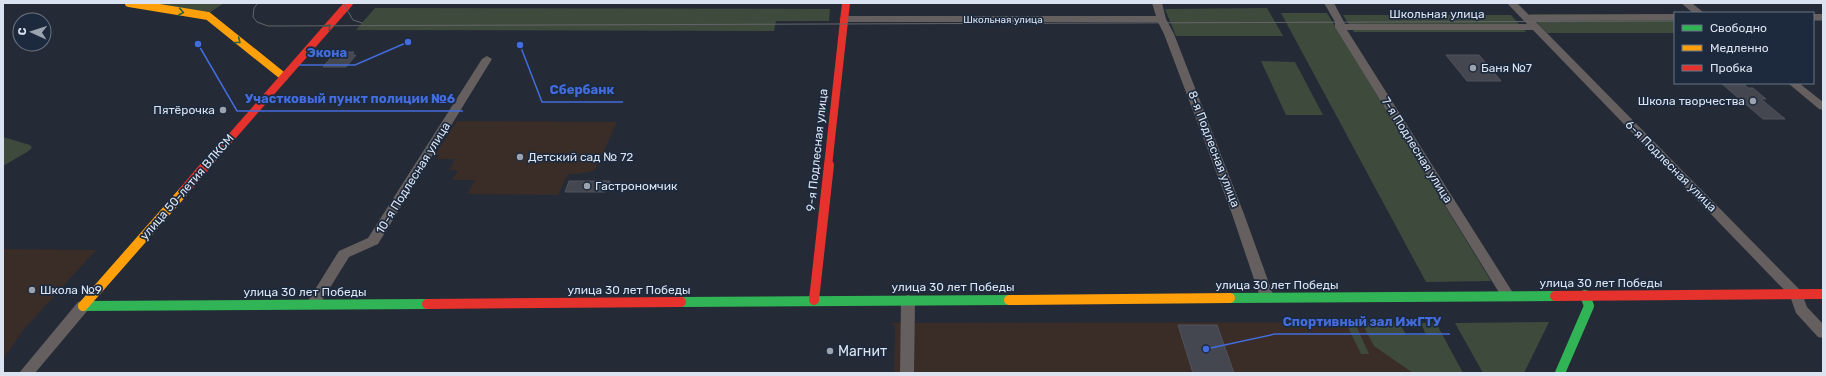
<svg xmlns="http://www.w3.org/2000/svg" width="1826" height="376" font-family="Rubik,sans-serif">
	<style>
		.education { fill: #3a2c26 }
		.green { fill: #3e4b3c }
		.building { fill: #444650; stroke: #50525c }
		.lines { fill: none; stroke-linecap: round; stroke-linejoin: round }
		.street { fill: #655f5f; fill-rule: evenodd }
		.fast { stroke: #30b455; stroke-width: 10 }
		.slow-far1 { stroke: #ff9f0a; stroke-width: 8 }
		.slow { stroke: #ff9f0a; stroke-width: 10 }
		.jam-far1 { stroke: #e5322d; stroke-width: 8 }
		.jam { stroke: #e5322d; stroke-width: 10 }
		.tram { stroke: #656569; stroke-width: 1 }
		.oneway { stroke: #256147 }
		.poi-dot { fill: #9ba3af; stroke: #1d2a3d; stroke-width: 1.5 }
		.labels { text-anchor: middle; stroke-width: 3.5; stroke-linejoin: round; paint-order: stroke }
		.far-street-label { font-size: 10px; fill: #dbe3f0; stroke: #1d2a3d }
		.street-label { font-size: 12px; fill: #dbe3f0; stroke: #1d2a3d }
		.poi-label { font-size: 12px; fill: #dbe3f0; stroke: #1d2a3d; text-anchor: start }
		.near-poi-label { font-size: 14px; fill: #dbe3f0; stroke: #1d2a3d; text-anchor: start }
		.leader { fill: none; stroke: #436cdd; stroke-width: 1.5 }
		.callout-dot { fill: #436cdd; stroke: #1d2a3d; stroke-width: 1.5 }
		.callout-label { font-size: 13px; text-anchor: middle; font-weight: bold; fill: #436cdd; stroke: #1d2a3d; stroke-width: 3.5; stroke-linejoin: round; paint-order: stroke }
	</style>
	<rect width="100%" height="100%" fill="#242b36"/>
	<g class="education">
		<polygon points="457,121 609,122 617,122 596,168 593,171 577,174 568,174 558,195 467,194 475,180 452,180 458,170 449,170 455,159 436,159 439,155 435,155"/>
		<polygon points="3,249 96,250 24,329 3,359"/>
		<polygon points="1399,322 1406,335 1426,335 1421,323 1436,323 1463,373 894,373 895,327 891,323"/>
	</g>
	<g class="green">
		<polygon points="149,3 224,3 209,13"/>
		<polygon points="375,8 830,9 829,21 776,21 774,31 356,30"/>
		<polygon points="1267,8 1283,36 1176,36 1165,9"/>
		<polygon points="1281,13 1327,13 1491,281 1426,282"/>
		<polygon points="1529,14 1675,14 1675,33 1547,33"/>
		<polygon points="1343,15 1511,15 1526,32 1354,32"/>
		<polygon points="1261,61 1295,62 1323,115 1286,115"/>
		<polygon points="3,137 30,145 32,148 27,152 3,166"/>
		<polygon points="1399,322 1406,335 1426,335 1421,323 1436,323 1463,373 1413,373 1374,346 1362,323"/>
		<polygon points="1549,322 1524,373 1483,373 1455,323"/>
		<polygon points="1346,323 1355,323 1369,354 1361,354"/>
	</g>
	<g class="building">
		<polygon points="336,52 354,52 352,55 356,55 346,67 323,67"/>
		<polygon points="1446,55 1479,55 1501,81 1467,81"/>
		<polygon points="1721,83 1743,83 1748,88 1753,88 1766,99 1761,99 1785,119 1763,119"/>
		<polygon points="569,181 610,181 605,192 565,192"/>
		<polygon points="1178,325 1217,325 1234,373 1193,373"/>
	</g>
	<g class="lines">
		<g class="street">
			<polygon points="1152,3 1162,3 1166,19 1174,34 1244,214 1274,297 1272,300 1267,302 1262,300 1260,297 1232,214 1164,34 1158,22 844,22 839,19 844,16 1156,16"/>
			<polygon points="1324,3 1334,3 1345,24 1527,24 1507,3 1517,3 1529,15 1675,14 1675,20 1535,21 1801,291 1807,307 1823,324 1823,338 1818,337 1796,313 1790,296 1533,30 1347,30 1515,296 1513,299 1508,301 1503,299 1335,27 1335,22"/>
			<polygon points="1681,3 1692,3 1704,13 1693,13"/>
			<rect x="1813" y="14" width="10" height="6"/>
			<polygon points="487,56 492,59 378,244 349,257 318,307 313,309 308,307 306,304 339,251 368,238 482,59"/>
			<polygon points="1788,83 1799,83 1823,102 1823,110 1819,109"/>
			<polygon points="908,295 913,297 915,300 914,373 900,373 901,300 903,297"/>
			<polygon points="83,301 88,302 90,306 88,310 35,373 19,373 78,302"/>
		</g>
		<g class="fast">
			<polyline points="1230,298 1555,296"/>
			<polyline points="681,302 1009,300"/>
			<polyline points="83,306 427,304"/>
			<polyline points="1560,373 1589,306 1585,295"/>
		</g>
		<polyline class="slow-far1" points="129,3 208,16 284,77"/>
		<g class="slow">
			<polyline points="1009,300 1230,298"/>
			<polyline points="83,306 184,191"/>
		</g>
		<g class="jam-far1">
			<polyline points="206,166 349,3"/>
			<polyline points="828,166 846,3"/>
		</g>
		<g class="jam">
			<polyline points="184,191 206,165"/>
			<polyline points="1555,296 1823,294"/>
			<polyline points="814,300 829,165"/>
			<polyline points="427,304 681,302"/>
		</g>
		<g class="tram">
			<polyline points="258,3 254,8 253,17 257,22 268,26 1675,21"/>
			<polyline points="343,3 353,20 362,23"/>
			<polyline points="1813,20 1823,20"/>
		</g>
	</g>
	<defs><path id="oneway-chevron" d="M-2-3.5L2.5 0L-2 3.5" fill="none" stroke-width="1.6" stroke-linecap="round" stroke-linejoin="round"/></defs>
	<g class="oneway">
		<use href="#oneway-chevron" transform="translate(181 12) rotate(10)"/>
		<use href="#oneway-chevron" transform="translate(328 27) rotate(-49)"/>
		<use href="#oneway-chevron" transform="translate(238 41) rotate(39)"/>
	</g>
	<g class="poi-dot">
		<circle cx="1473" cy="68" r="4"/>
		<circle cx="1753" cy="101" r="4"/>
		<circle cx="223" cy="110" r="4"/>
		<circle cx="520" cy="157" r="4"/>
		<circle cx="587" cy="186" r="4"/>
		<circle cx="32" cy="290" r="4"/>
		<circle cx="830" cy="351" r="4"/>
	</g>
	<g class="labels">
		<g class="far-street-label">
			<text x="1003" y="23">Школьная улица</text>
		</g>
		<g class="street-label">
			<text x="1437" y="18">Школьная улица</text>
			<text transform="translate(1214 149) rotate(69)" y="4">8-я Подлесная улица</text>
			<text transform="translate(817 150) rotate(-84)" y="4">9-я Подлесная улица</text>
			<text transform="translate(1417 150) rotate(58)" y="4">7-я Подлесная улица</text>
			<text transform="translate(1671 166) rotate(45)" y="4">6-я Подлесная улица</text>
			<text transform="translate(413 178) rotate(-58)" y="4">10-я Подлесная улица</text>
			<text transform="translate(187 187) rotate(-49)" y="4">улица 50-летия ВЛКСМ</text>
			<text x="1601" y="287">улица 30 лет Победы</text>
			<text x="1277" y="289">улица 30 лет Победы</text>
			<text x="953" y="291">улица 30 лет Победы</text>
			<text x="629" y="294">улица 30 лет Победы</text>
			<text x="305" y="296">улица 30 лет Победы</text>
		</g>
		<g class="poi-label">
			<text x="1481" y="72">Баня №7</text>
			<text x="1745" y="105" text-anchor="end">Школа творчества</text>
			<text x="215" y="114" text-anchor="end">Пятёрочка</text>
			<text x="528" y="161">Детский сад № 72</text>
			<text x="595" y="190">Гастрономчик</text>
			<text x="40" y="294">Школа №9</text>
		</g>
		<g class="near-poi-label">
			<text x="838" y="356">Магнит</text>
		</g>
	</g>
	<path class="leader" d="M408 42L355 65H299M520 45L542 102H623M198 44L237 111H463M1206 349L1275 334H1450"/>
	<g class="callout-dot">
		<circle cx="408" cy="42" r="4"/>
		<circle cx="520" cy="45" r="4"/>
		<circle cx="198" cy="44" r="4"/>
		<circle cx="1206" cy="349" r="4"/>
	</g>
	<g class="callout-label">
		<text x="327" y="57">Экона</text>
		<text x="582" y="94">Сбербанк</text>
		<text x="350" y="103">Участковый пункт полиции №6</text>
		<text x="1362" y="326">Спортивный зал ИжГТУ</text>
	</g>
	<rect width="1826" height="376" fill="none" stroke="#dbe3f0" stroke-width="8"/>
	<rect x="1674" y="12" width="140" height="72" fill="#1d2a3d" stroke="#697485"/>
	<rect x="1682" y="25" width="20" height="6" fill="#30b455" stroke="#697485"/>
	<text x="1710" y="32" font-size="12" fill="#dbe3f0">Свободно</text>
	<rect x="1682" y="45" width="20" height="6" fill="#ff9f0a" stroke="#697485"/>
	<text x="1710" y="52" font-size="12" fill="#dbe3f0">Медленно</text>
	<rect x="1682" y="65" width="20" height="6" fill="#e5322d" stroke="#697485"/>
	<text x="1710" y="72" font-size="12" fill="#dbe3f0">Пробка</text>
	<g transform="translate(32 32) rotate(273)"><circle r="19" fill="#1d2a3d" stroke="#697485"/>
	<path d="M0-3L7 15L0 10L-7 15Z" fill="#9ba3af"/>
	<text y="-6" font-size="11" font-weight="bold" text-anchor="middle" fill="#dbe3f0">С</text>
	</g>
</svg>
